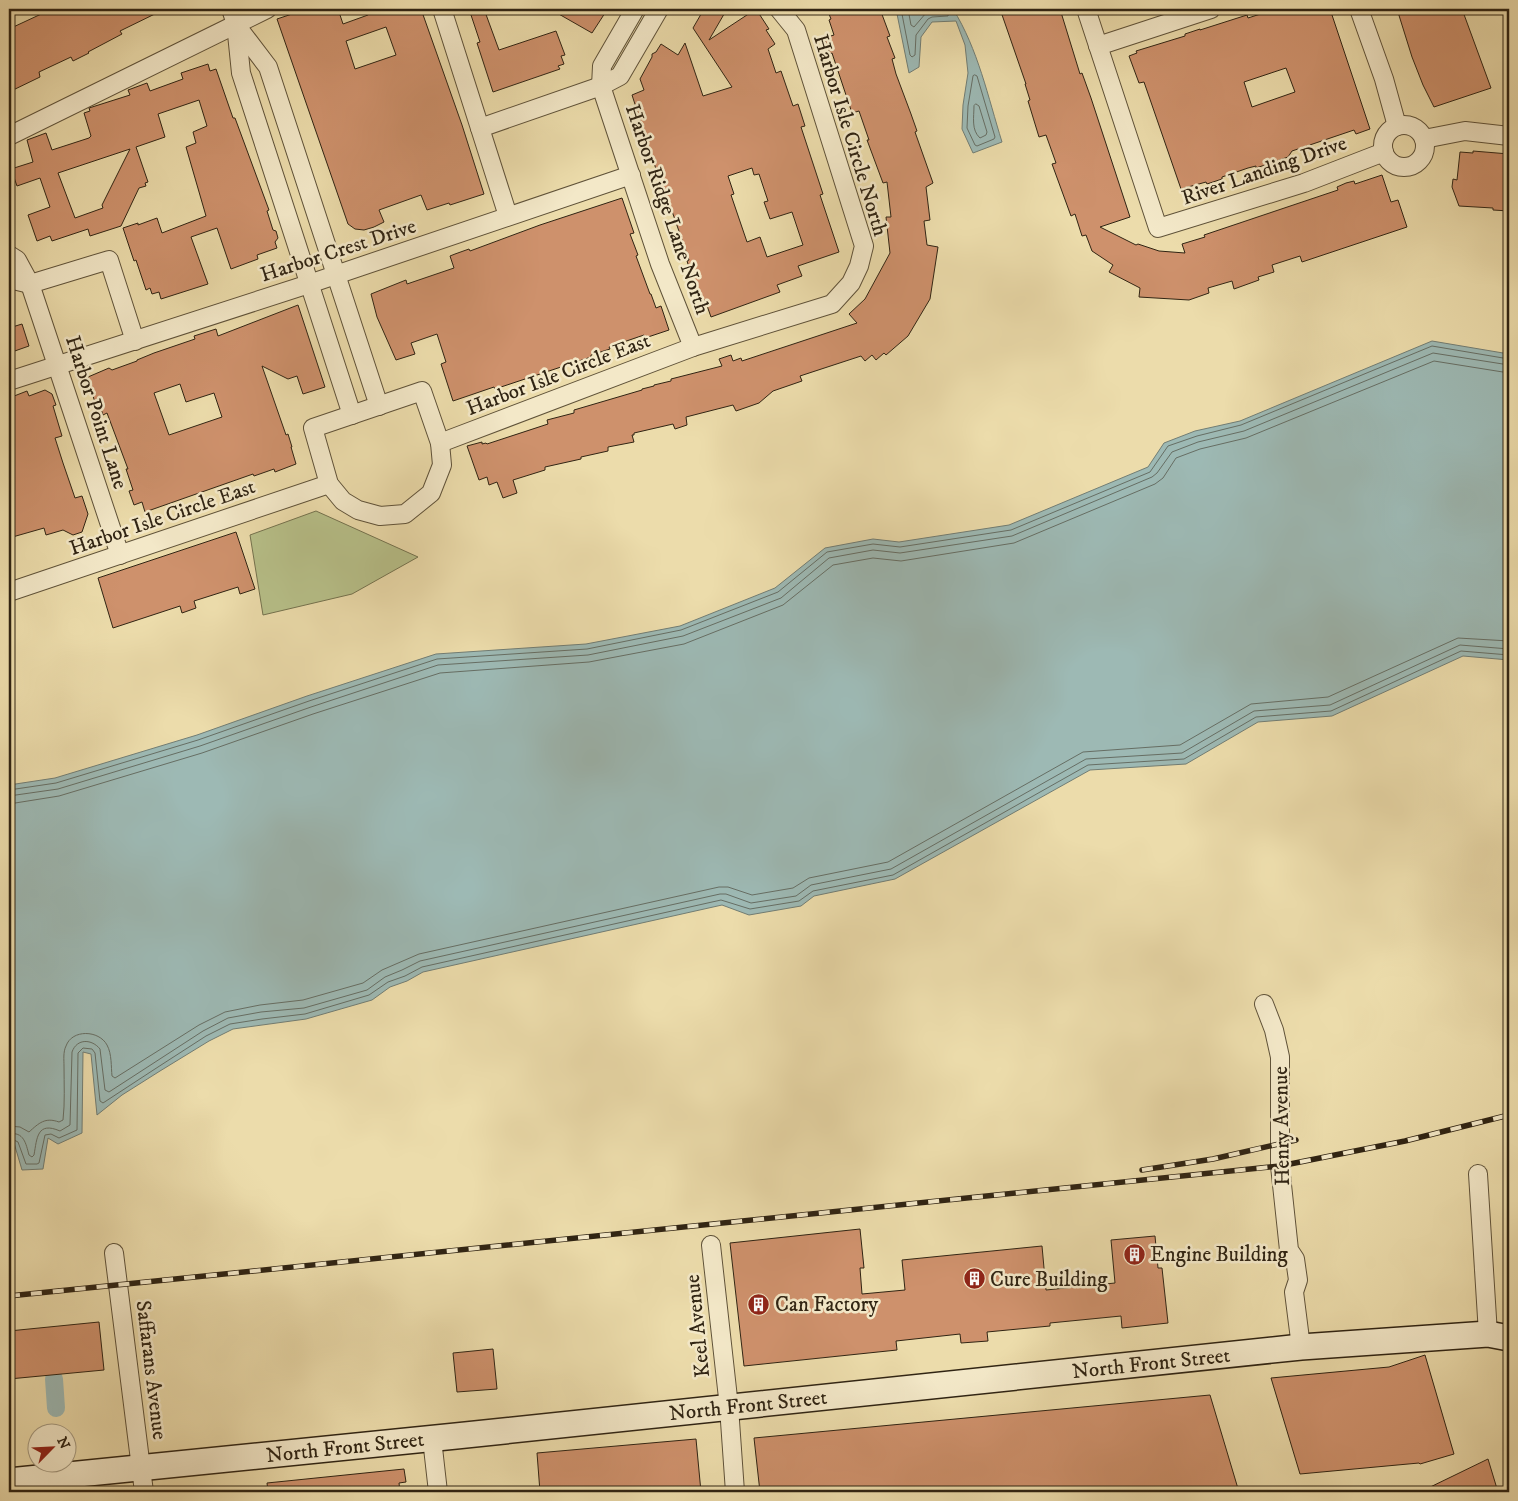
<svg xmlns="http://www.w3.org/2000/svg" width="1518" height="1501" font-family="'IM FELL DW Pica',serif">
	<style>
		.green { fill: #b7c089; stroke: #74724e }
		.water { fill: #9db9b4; stroke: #717d74 }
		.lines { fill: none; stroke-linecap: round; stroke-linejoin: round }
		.shore { stroke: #666e64; stroke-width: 1 }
		.canal { stroke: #9db9b4; stroke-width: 18 }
		.building { fill: #ce916c; stroke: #302413; fill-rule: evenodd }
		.street-casing { stroke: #5f5239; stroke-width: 20 }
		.secondary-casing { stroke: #302413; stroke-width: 28 }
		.street { stroke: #f3e8c8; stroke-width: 18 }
		.secondary { stroke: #f3e8c8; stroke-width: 25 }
		.rail-casing { stroke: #302413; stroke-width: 5.5 }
		.rail { stroke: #f3e8c8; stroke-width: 4; stroke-dasharray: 11; stroke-linecap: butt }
		.labels { text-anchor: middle; stroke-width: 5; stroke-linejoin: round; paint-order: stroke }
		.street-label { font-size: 21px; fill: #302413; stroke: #f3e8c8 }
		.poi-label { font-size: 21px; fill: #302413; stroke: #f3e8c8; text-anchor: start }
	</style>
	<rect width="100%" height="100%" fill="#ecdcab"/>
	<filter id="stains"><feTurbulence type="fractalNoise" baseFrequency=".004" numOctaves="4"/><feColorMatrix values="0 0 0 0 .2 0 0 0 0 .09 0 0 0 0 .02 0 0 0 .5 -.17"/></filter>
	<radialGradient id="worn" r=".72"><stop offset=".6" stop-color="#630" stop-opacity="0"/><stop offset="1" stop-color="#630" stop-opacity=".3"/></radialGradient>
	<polygon class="green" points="316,511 418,557 352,594 263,615 250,535"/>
	<g class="water">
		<path d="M896,9H953C978,49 988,97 1002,142L973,153L962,129L963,105L968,73L965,45L956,21L932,22L921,37L919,67L909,73Z"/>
		<polygon points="1432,341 1509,354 1509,660 1463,656 1332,716 1258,722 1186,764 1090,770 895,879 814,896 801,906 749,915 722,905 423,972 407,981 390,987 372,1000 306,1019 233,1029 209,1041 160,1071 122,1095 97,1115 91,1054 83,1052 82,1133 58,1144 48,1138 43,1169 22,1170 14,1143 9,1152 9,785 55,778 197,735 307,696 436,654 586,644 680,626 775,588 825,548 873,539 899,542 1009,525 1148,467 1164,443 1195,431 1240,421"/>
	</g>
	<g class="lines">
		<g class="shore">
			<polyline points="901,9 910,55 912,57 915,55 916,35 928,19 932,17 948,16 949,9"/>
			<polyline points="908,9 911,25 914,27 926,13 943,9"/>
			<polygon points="975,75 977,76 995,137 994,139 977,146 975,145 967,128 968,106 973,76"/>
			<path d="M976,104L979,106L987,132L986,135L980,138C971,130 974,117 974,106Z"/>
			<polyline points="9,790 56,783 198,740 309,701 437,659 587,649 681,630 778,592 827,552 873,544 900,547 1011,530 1150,472 1168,446 1197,436 1241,425 1432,346 1509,359"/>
			<polyline points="9,796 58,789 200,746 311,707 438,665 588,655 683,636 781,598 829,558 873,550 900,553 1012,536 1152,477 1157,473 1172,452 1198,442 1244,431 1433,353 1509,365"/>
			<polyline points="9,804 59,796 202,753 313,714 440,673 589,662 684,644 783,605 833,565 873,558 901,561 1014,543 1155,484 1163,478 1176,458 1200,449 1246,438 1434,361 1509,373"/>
			<path d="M9,1126L20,1127L29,1132C39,1123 45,1117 59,1122L63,1120C65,1103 64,1084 64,1066C64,1060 63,1052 66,1046C72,1029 99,1030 107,1045C112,1054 111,1067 112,1076L115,1078L199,1025L225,1012L260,1005L303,1000L363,983L382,970L419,954L719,887H728L752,895L793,888L809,878L888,862L1083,752L1180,745L1251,704L1328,697L1458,638L1509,641"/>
			<path d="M9,1134C24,1131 26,1144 29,1155L32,1157L34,1155C37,1138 37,1121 60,1131L70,1125L72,1052C77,1038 92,1039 100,1049L105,1090L109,1092L203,1031L228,1018L261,1012L304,1008L367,990L385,977L402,970L420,961L720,894H726L751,903L796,896L811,885L891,869L1086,759L1182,753L1254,711L1330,705L1460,645L1509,649"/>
			<polyline points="9,1142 14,1140 18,1142 26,1164 37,1164 39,1163 45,1135 51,1134 59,1138 77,1130 78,1053 83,1048 92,1049 95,1053 100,1101 103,1103 158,1067 206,1036 230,1024 262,1019 305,1014 369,995 388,982 405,976 422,967 721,900 750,909 799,901 813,891 893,875 1088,765 1184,759 1256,717 1331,711 1461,651 1509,655"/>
		</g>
		<polyline class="canal" points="54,1379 56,1408"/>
	</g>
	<g class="building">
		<polygon points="52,9 165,9 120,31 122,34 88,52 89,53 73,61 71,57 39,72 40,77 9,92 9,29"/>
		<path d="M307,9H338L343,24L368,15L365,9H421L462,125L484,194L450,205L449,203L427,210L421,195L379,210L384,222L374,227L364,230L355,229L348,224L277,19ZM386,27L396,55L355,69L346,41Z"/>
		<polygon points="469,9 484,9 499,50 556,31 565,55 561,56 564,64 558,66 560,69 493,92 477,43 480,42"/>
		<polygon points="550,9 597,9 605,13 592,33"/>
		<path d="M704,9H727L709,40L756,9L769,29L766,30L775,44L768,49L776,73L781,71L793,106L798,104L805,126L801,127L823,194L820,195L839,252L798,266L802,276L777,285L780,292L711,317L705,300L700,302L687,261L689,260L673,214L665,197L632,95L644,90L640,79L652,57V54L656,52L661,44L678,55L685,43L703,96L732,87L693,28ZM752,168L754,175L759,174L768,201L764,202L770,219L792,212L803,245L767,257L760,237L747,242L731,195L734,194L728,176Z"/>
		<polygon points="827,9 880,9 890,36 887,37 895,58 892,59 896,74 911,114 917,131 915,132 933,183 926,187 930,220 924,221 927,245 938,247 930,299 908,336 886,355 884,353 876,360 872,355 865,361 861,356 800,376 802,381 773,391 759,403 736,411 733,405 686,417 687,425 675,429 673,424 634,433 634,435 632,435 634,442 608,447 608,451 581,457 581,459 545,467 545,470 513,480 517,493 503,498 497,482 489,485 487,477 479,480 467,446 482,442 482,444 486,443 487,444 548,424 547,420 574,413 574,410 642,390 642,389 654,386 654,385 671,381 671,379 722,366 719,359 731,355 733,361 741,358 742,361 857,323 849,314 865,299 890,253 886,217 891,217 887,182 883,183 867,140 869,140 859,111 852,113 832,53 830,54 824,38 834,35 829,20 831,19"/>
		<polygon points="1000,9 1060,9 1080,74 1082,73 1091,98 1130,217 1100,227 1136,245 1138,244 1159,251 1185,253 1182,244 1205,237 1204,235 1338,190 1337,187 1346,183 1354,181 1355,184 1382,175 1391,202 1398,200 1407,227 1302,262 1300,256 1272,265 1274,272 1258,277 1259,280 1234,289 1232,281 1208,288 1209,293 1189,300 1139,297 1140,288 1109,272 1113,265 1092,251 1086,235 1082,236 1075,214 1071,216 1052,164 1056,163 1046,135 1039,137 1028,101 1030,100 1025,84 1026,84"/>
		<path d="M1276,9H1330L1370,129L1356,134L1354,130L1292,151L1288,157L1271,163L1256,168V166L1248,168L1222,177V179L1207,184L1206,182L1181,189L1144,82L1139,83L1129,56L1137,53L1136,51L1185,36V34L1200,29V30L1247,15L1248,18ZM1286,68L1295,92L1252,107L1244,82Z"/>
		<polygon points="1397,9 1462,9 1491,88 1434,107 1423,85 1412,57"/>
		<path d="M208,64L210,71L216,69L233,118H235L269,210L267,211L273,230L276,231L278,238L275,242L277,248L257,255L258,259L231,269L217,228L191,237L208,284L161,299L159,292L152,294L150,288L146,290L136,260L134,261L123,228L138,223V225L157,218L162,233L206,216L186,147L196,143L193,132L207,126L199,100L158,114L165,137L136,147L148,182L145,183L146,186L139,188L121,226L90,236L88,229L52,241L50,236L37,241L28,215L50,207L40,178L17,186L11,169L33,162L27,140L46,133L52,150L89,138L91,136L84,113L90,111L89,108L130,95L128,90L147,83L150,91L183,79L181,73ZM130,149L102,205L103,208L75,218L58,173Z"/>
		<polygon points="1473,151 1509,154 1509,211 1493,210 1493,208 1459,206 1452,187 1453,179 1457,180 1460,152 1473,153"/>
		<polygon points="622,198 634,233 630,234 638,255 636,256 650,294 651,294 656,308 661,306 669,330 645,338 644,335 609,347 610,349 591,355 591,357 495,389 494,387 453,401 441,364 446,362 437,334 411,343 415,354 396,360 377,317 371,294 406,280 407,284 454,268 450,256 455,254 469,249 470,251 540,225"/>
		<path d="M298,305L325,387L303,394L297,376L288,379L262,366L286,435L288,434L292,447H291L296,464L275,472L274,469L254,476L253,474L145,512L142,502L134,505L129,491L133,490L126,469H128L107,413L103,415L100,406L96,407L88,377L109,368L112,370L137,361V360L154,353L195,339L194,336L216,329L218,336ZM180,384L186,402L214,393L222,417L169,435L154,393Z"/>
		<polygon points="22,324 29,346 9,353 9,328"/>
		<polygon points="45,390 52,394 56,405 53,406 62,436 55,438 63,463 75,498 82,496 88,514 82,532 73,535 63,530 46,535 44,528 9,538 9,398 27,391 29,396"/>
		<polygon points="236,532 255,589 240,594 238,587 194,601 196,608 182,613 180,606 113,628 98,578"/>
		<polygon points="860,1229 864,1268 860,1268 862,1294 905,1290 902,1260 1042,1246 1046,1290 1115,1283 1111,1240 1155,1236 1158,1268 1162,1268 1168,1323 1122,1328 1121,1316 1050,1323 1050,1326 987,1332 988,1341 961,1343 960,1334 896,1341 897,1350 744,1366 730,1243"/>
		<polygon points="99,1322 104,1370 9,1379 9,1331"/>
		<polygon points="493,1349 497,1389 457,1392 453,1353"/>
		<polygon points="1425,1355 1454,1454 1420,1464 1419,1463 1300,1474 1271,1378 1389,1367"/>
		<polygon points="1210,1395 1239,1492 760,1492 754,1438"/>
		<polygon points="696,1439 701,1492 540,1492 537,1453"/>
		<polygon points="1488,1459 1498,1492 1420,1492 1453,1476"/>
		<polygon points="404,1469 406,1482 399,1483 400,1492 268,1492 267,1483"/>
	</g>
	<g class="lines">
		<defs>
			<g id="street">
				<polyline points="231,9 236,24 241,73 352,415"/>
				<polyline points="442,9 508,216"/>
				<polyline points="635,9 602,66 601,86 660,264 693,347"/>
				<polyline points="1086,9 1158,228 1304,183 1384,152"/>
				<polyline points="1359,9 1384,79 1397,126"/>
				<polyline points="236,25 268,67 379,406"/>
				<polyline points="1098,46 1211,9"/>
				<circle cx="1404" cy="146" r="21"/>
				<polyline points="480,128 601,86 620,76 659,9"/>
				<polyline points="9,136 267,9"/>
				<polyline points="1424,139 1465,131 1509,136"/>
				<polyline points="9,255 17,260 30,284 120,555"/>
				<polyline points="9,279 30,284 109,260 135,341"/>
				<polyline points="9,381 309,284 631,175"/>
				<polygon points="422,391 440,443 442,465 431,493 405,514 380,516 358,510 343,501 329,484 313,428"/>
				<polyline points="440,443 693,347 832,304 851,283 859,266 864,246 796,30 779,9"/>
				<polyline points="9,592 329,484"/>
				<polyline points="1264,1004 1274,1030 1280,1057 1280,1166 1289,1250 1295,1259 1298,1280 1294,1292 1301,1347"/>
				<polyline points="1478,1174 1488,1334"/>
				<polyline points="711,1245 729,1407 735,1492"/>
				<polyline points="114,1253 144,1492"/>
				<polyline points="432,1439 438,1492"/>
			</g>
			<polyline id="secondary" points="9,1481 456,1436 1301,1347 1488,1334 1509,1338"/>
		</defs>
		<use href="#street" class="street-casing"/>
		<use href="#secondary" class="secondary-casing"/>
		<use href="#street" class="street"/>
		<use href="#secondary" class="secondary"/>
		<defs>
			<g id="rail">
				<polyline points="1142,1170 1213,1159 1296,1140"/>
				<polyline points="9,1296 1280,1166 1405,1141 1509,1115"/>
			</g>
		</defs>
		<use href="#rail" class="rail-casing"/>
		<use href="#rail" class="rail"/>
	</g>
	<defs>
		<symbol id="building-disc" viewBox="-11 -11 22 22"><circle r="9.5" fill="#8f2418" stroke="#f3e8c8"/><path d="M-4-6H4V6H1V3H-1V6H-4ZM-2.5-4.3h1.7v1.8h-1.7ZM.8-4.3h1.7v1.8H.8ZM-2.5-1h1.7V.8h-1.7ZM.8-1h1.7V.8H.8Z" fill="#fff"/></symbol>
	</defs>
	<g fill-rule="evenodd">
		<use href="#building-disc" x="1122" y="1242" width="25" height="25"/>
		<use href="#building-disc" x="962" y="1266" width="25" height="25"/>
		<use href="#building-disc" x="746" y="1292" width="25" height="25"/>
	</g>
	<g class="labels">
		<g class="street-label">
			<text transform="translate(851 135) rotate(73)" y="7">Harbor Isle Circle North</text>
			<text transform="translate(1264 170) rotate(-19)" y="7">River Landing Drive</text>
			<text transform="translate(668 209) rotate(71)" y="7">Harbor Ridge Lane North</text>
			<text transform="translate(338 250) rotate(-18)" y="7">Harbor Crest Drive</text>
			<text transform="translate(558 374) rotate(-21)" y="7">Harbor Isle Circle East</text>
			<text transform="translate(97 412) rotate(72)" y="7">Harbor Point Lane</text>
			<text transform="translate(162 517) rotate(-19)" y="7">Harbor Isle Circle East</text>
			<text transform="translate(1281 1126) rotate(-91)" y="7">Henry Avenue</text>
			<text transform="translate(697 1326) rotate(-96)" y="7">Keel Avenue</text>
			<text transform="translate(1151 1363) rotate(-6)" y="7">North Front Street</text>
			<text transform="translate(152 1370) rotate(83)" y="7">Saffarans Avenue</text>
			<text transform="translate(748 1405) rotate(-6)" y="7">North Front Street</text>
			<text transform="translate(345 1447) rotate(-6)" y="7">North Front Street</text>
		</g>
		<g class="poi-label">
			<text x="1150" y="1261">Engine Building</text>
			<text x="990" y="1286">Cure Building</text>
			<text x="775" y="1311">Can Factory</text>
		</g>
	</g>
	<rect width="1518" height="1501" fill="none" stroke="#ecdcab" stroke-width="30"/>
	<rect x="10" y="10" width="1498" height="1481" fill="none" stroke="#302413" stroke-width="2.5"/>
	<rect x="15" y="15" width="1488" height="1471" fill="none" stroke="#302413"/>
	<g transform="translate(52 1448) rotate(66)"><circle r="24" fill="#f3e8c8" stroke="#a59a80"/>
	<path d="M0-4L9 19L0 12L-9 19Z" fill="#8f2418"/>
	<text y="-8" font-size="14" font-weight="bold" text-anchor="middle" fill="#302413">N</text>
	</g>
	<rect width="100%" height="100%" filter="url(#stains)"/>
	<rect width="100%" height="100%" fill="url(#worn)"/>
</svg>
